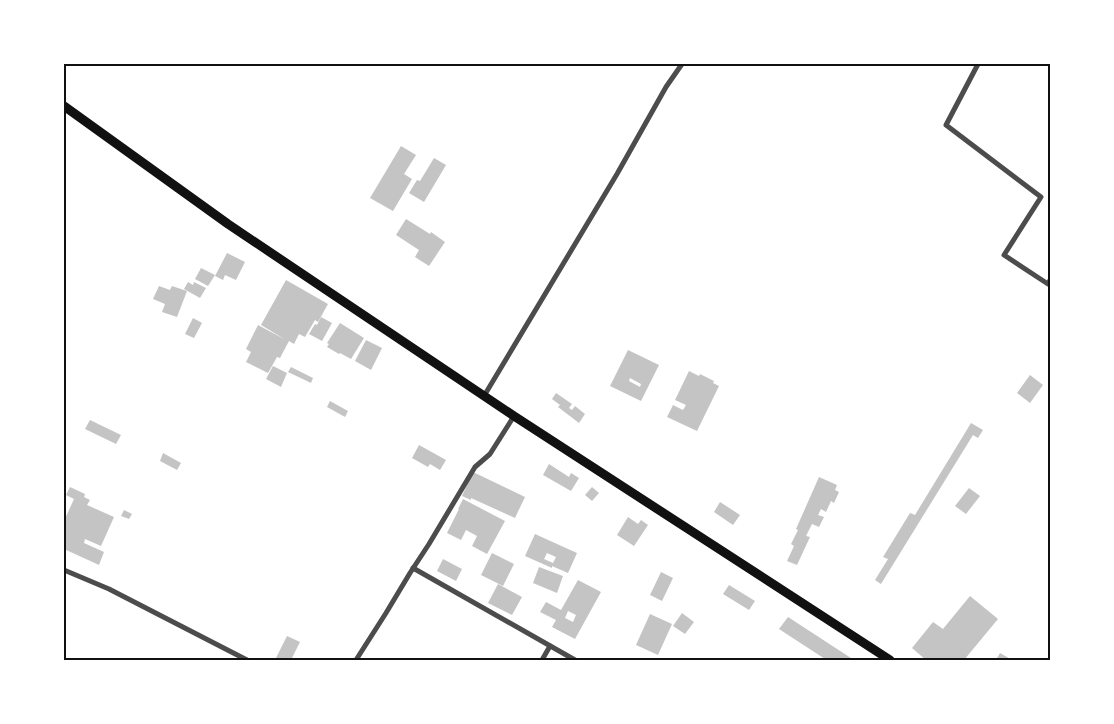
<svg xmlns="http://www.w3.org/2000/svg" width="1114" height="724" font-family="'Space Grotesk',sans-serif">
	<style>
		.building { fill: #c4c4c4; fill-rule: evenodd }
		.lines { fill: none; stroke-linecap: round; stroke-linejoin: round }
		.minor { stroke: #4c4c4c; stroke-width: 5 }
		.trunk { stroke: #111; stroke-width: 9 }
		.neatline { fill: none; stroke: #111; stroke-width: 2 }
	</style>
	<rect width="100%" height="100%" fill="#fff"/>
	<g class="building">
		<polygon points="401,146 416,155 404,174 412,179 393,211 370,198"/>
		<polygon points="434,158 446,165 424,202 409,193 417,180 420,181"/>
		<polygon points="406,219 430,234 431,232 445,242 429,266 415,257 419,250 396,235"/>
		<polygon points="227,253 245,262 236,280 225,275 223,280 215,276"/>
		<polygon points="201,268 215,275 208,286 195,279"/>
		<polygon points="286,280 328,304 318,322 315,320 305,337 299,334 294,344 289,341 280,358 277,357 268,373 246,362 251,352 246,349 258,325 286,340 261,325"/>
		<polygon points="188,282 193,285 194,282 206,288 200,298 184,289"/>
		<polygon points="159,286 170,290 172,286 187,291 177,317 162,312 165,304 153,299"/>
		<polygon points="321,317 332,323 322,341 309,334 315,324 317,325"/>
		<polygon points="193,318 202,323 194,338 185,334"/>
		<polygon points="340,323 364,338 351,359 340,353 339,354 327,347 329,344 327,343"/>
		<polygon points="366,340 382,348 371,370 355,361"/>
		<path d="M628,350L659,365L641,401L610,386ZM630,378L641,384L640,387L629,381Z"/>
		<polygon points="273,366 287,373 281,387 266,379"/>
		<polygon points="291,367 313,378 311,383 288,372"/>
		<polygon points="689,371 699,376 700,374 714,381 713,383 719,386 697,431 667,417 673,405 683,410 686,405 675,400"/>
		<polygon points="1030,375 1043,385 1030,403 1017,393"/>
		<polygon points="556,393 572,404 569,408 572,410 575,406 585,414 579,423 558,407 560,405 552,399"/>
		<polygon points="330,401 348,411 345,417 327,407"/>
		<polygon points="90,420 121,435 116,444 85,429"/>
		<polygon points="971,423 983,430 978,438 973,435 881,584 875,580 888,559 883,557 910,513 915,515"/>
		<polygon points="419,445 446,460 440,470 430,464 428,467 412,458"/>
		<polygon points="163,453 181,463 177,470 160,461"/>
		<polygon points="549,464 569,477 571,473 579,478 571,491 543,475"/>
		<polygon points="473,472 525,497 515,518 471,498 471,500 462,496"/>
		<polygon points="819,477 837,485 835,490 839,492 834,503 831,501 826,512 821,509 818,515 824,517 819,527 812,524 806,536 810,537 797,565 787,561 794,546 791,544 798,530 796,529"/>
		<polygon points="70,487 85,494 84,497 90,500 87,505 114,517 101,546 85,539 84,543 104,552 99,565 64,549 64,521 74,499 66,495"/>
		<polygon points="592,487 599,493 592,501 585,495"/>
		<polygon points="969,488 980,496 966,514 955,506"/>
		<polygon points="463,499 505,521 487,554 472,546 477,536 466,530 461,540 447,533 459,509 458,509"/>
		<polygon points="720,502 740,515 733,525 714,512"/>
		<polygon points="124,510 132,514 129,519 121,516"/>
		<polygon points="628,517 638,524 641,520 648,525 634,546 617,535"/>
		<path d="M535,534L577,553L568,573L552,566V568L525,556ZM547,553L556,557L553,563L544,559Z"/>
		<polygon points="492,553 514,564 503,586 481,575"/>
		<polygon points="443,559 462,569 456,581 437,571"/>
		<polygon points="539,567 563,576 557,593 533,583"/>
		<polygon points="661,572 673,578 662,601 650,595"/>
		<path d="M578,580L601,592L575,639L552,627L556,620L540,612L546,602L561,610ZM568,611L576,615L573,622L565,618Z"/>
		<polygon points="498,584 522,597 512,615 488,603"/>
		<polygon points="729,585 755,601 749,610 723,594"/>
		<polygon points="970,596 998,619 964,660 926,660 912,648 933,622 943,629"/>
		<polygon points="682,613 694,622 685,634 673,626"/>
		<polygon points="650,614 672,624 658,655 636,645"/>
		<polygon points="788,617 854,660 824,660 825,659 779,629"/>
		<polygon points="287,636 300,642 291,660 275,660"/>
		<polygon points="1000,653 1012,660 996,660"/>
	</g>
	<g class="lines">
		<g class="minor">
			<polyline points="978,64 946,125 1041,197 1004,255 1048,284 1050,280"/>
			<polyline points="484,396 617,174 666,87 682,64"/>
			<polyline points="413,568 575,660"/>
			<polyline points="64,570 109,589 247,660"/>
			<polyline points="356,660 386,613 410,573 429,544 475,467 490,454 514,416"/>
			<polyline points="542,660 550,646"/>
		</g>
		<polyline class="trunk" points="64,106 228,224 514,416 890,660"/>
	</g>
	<rect width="1114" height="724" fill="none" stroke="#ffffff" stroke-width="130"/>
	<rect x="65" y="65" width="984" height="594" class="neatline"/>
</svg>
